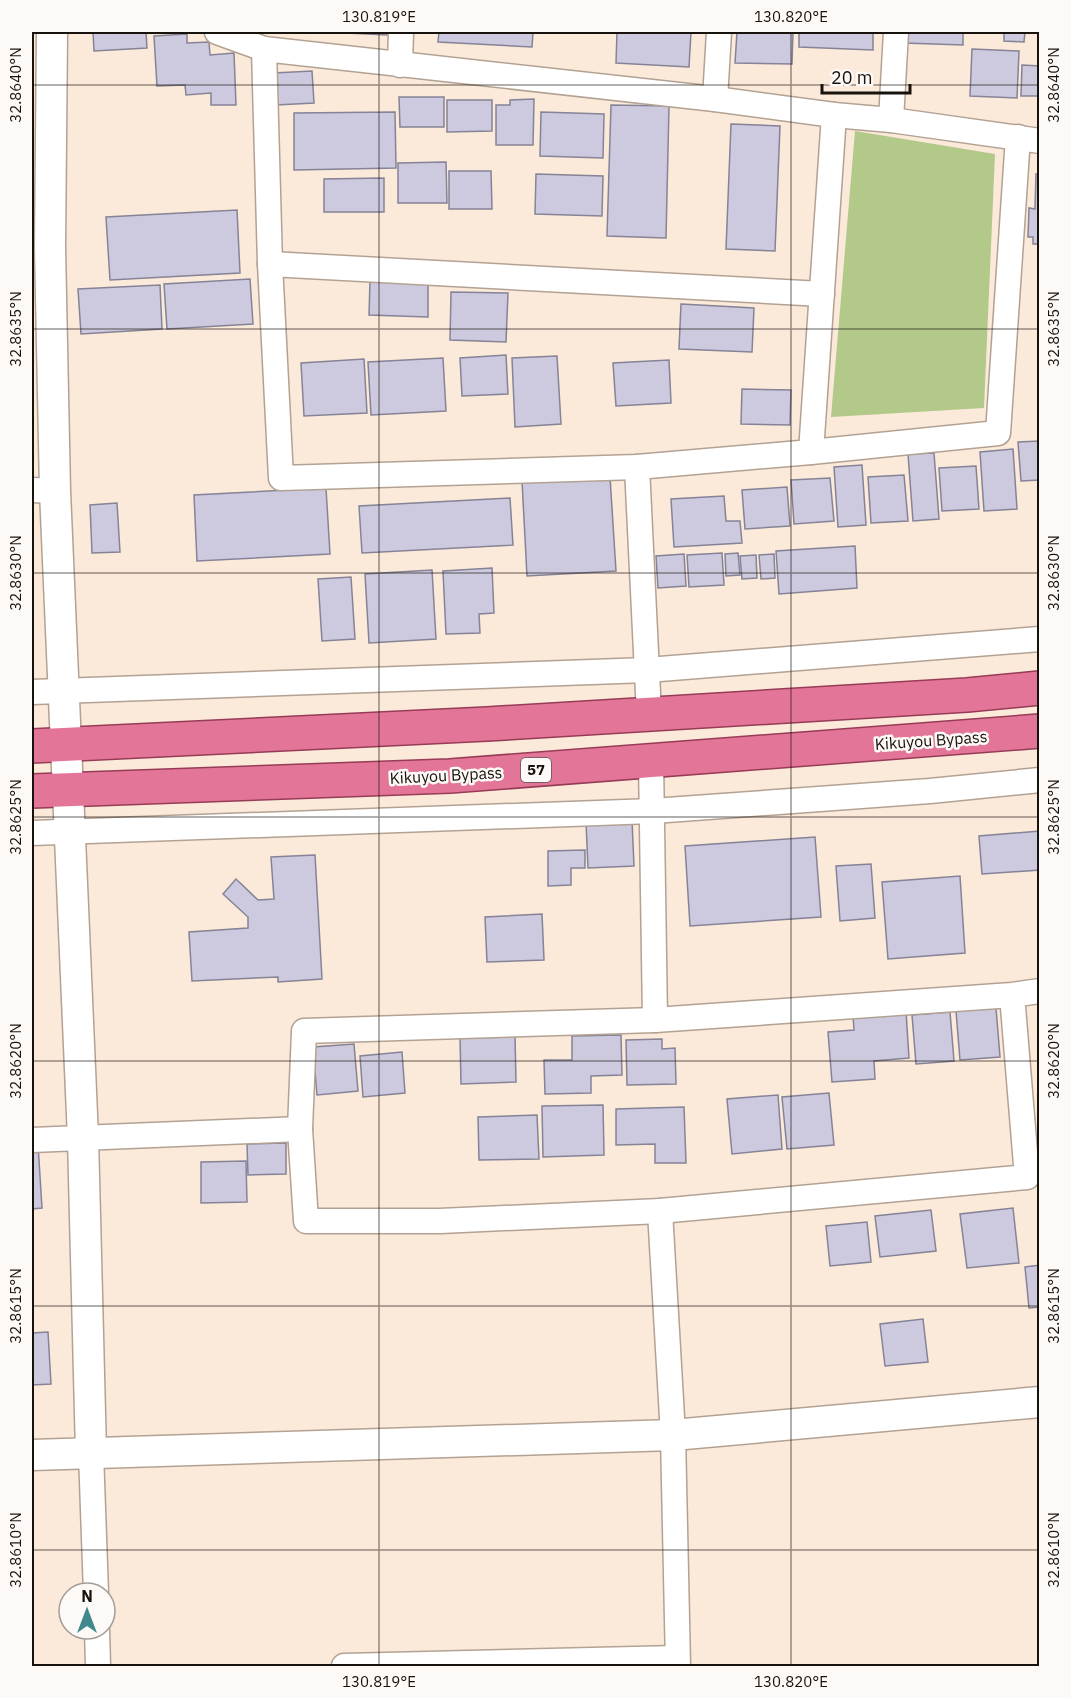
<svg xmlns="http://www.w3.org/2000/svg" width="1071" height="1698" font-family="'IBM Plex Sans',sans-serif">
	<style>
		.green { fill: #b2c98a }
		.building { fill: #cdcadf; stroke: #858396; stroke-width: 1.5 }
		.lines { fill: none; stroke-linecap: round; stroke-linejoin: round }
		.minor-casing { stroke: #b3a293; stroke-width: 27 }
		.tertiary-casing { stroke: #b3a293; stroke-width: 33 }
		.trunk-casing { stroke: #973c56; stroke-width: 36 }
		.minor { stroke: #fff; stroke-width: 24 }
		.tertiary { stroke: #fff; stroke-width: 30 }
		.trunk { stroke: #e37698; stroke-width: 33 }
		.ticks { fill: none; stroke: #18120d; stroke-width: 1.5; stroke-opacity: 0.45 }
		.labels { text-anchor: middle; stroke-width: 5; stroke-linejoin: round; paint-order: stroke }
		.shield { fill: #fdf9f6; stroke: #5d5753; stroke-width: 1.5 }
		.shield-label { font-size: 15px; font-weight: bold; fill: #18120d }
		.street-label { font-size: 16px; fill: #18120d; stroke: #fdf9f6 }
		.neatline { fill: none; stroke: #18120d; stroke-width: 2 }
		.ticks-label { font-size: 15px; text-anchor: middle; fill: #18120d }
	</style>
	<rect width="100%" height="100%" fill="#fbe9da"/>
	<polygon class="green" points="855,131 995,154 984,408 831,417"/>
	<g class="building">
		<polygon points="93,32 146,32 147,48 94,51"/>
		<polygon points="326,32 387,32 387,35"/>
		<polygon points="439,32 533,32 532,47 438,42"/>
		<polygon points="617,32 691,32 689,67 616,63"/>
		<polygon points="737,32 793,32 792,64 735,63"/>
		<polygon points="799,32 873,32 873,50 799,47"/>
		<polygon points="905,32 963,32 963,45 904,43"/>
		<polygon points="1004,32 1025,32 1024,42 1004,41"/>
		<polygon points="187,34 187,43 209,42 210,55 234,53 236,105 211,105 211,93 186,95 185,85 157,86 154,36"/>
		<polygon points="972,49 1019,51 1017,98 970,96"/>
		<polygon points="1022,65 1040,66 1040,96 1021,96"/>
		<polygon points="312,71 314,103 276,105 274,73"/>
		<polygon points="399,97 444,97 444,127 400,127"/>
		<polygon points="534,99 533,145 496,145 496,105 510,105 510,100"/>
		<polygon points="447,100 492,100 492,131 447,132"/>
		<polygon points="611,105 669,106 666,238 607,236"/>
		<polygon points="395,112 396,168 294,170 294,113"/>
		<polygon points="541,112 604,114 603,158 540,156"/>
		<polygon points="731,124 780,126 775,251 726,249"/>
		<polygon points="446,162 447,203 398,203 398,163"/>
		<polygon points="449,171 491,171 492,209 449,209"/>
		<polygon points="536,174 603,176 602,216 535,214"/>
		<polygon points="1036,174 1040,174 1040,244 1033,244 1033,237 1028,237 1029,208 1035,209"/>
		<polygon points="384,178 384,212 324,212 324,179"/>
		<polygon points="237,210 240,273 110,280 106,217"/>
		<polygon points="250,279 253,324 167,329 164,284"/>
		<polygon points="370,281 428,282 428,317 369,315"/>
		<polygon points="160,285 162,329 81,334 78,289"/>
		<polygon points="451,292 508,293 506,342 450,340"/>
		<polygon points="681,304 754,308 752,352 679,349"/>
		<polygon points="506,355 508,394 462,396 460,358"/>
		<polygon points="557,356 561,424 515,427 512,358"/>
		<polygon points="443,358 446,411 371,415 368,362"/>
		<polygon points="364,359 367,413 304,416 301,363"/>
		<polygon points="669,360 671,403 616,406 613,363"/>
		<polygon points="742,389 791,390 790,425 741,424"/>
		<polygon points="1040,441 1040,480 1021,481 1018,442"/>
		<polygon points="1013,449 1017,509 984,511 980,452"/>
		<polygon points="934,453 939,519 913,521 908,454"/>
		<polygon points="862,465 866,525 838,527 834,467"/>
		<polygon points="976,466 979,509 942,511 939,468"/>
		<polygon points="904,475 908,521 871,523 868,477"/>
		<polygon points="610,477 616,571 527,576 522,481"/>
		<polygon points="830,478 834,521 794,524 791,480"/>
		<polygon points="787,487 790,526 745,529 742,490"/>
		<polygon points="326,488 330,554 197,561 194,495"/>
		<polygon points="724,496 726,521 740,521 742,543 674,547 671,499"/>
		<polygon points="510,498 513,545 362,553 359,506"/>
		<polygon points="117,503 120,552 92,553 90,505"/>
		<polygon points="855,546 857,588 779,594 776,551"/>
		<polygon points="722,553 724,585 689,587 687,555"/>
		<polygon points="738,553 740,575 726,576 725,554"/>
		<polygon points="684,554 686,586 658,588 656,556"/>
		<polygon points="774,554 775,578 761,579 759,555"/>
		<polygon points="756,555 757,578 742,579 740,556"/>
		<polygon points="492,568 494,613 479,614 480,633 446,634 443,571"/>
		<polygon points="432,570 436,639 369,643 365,574"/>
		<polygon points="351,577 355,639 322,641 318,579"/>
		<polygon points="632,820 634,866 588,868 586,822"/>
		<polygon points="1040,831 1040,870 982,874 979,836"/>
		<polygon points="815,837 821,917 690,926 685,846"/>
		<polygon points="585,850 585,868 571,868 571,885 548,886 548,851"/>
		<polygon points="315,855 322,979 278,982 278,977 192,981 189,932 248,928 248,917 223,894 236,879 258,900 274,899 271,857"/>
		<polygon points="871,864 875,918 840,921 836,866"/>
		<polygon points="960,876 965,953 888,959 882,882"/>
		<polygon points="542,914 544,960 487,962 485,917"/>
		<polygon points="996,1008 1000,1057 960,1060 956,1011"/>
		<polygon points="906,1011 909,1058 874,1061 875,1079 832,1082 828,1032 854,1030 853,1015"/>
		<polygon points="950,1012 954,1061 916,1064 912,1015"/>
		<polygon points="621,1035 622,1075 591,1076 591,1093 545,1094 544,1060 572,1060 572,1036"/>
		<polygon points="515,1036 516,1082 461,1084 460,1037"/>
		<polygon points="662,1039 662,1049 675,1048 676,1084 627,1085 626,1040"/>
		<polygon points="354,1044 358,1091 317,1095 313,1047"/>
		<polygon points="402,1052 405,1093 363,1097 360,1056"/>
		<polygon points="829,1093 834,1145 787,1149 782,1097"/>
		<polygon points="778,1095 782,1149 732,1154 727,1099"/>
		<polygon points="603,1105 604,1155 543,1157 542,1106"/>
		<polygon points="684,1107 686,1163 655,1163 655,1144 616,1145 616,1109"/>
		<polygon points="537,1115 539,1159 479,1160 478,1117"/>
		<polygon points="286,1143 286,1174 248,1175 247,1144"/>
		<polygon points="32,1144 38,1144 42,1208 32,1209"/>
		<polygon points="246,1161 247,1202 201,1203 201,1162"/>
		<polygon points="1013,1208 1019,1263 967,1268 960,1214"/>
		<polygon points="931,1210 936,1251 880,1257 875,1216"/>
		<polygon points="867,1222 871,1262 830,1266 826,1226"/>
		<polygon points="1040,1265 1040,1307 1029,1308 1025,1267"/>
		<polygon points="923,1319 928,1362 885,1366 880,1324"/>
		<polygon points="48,1332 51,1384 32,1385 32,1333"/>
	</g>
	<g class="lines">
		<defs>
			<g id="minor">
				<polyline points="217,32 264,49 715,99 834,115 891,120 1040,141"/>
				<polyline points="264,49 270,264 281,478 637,467 811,452 998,433 1018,137"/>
				<polyline points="400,65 401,32"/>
				<polyline points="715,99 719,32"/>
				<polyline points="891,120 896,32"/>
				<polyline points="270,264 822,294"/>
				<polyline points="811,452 834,115"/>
				<polyline points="637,467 649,714"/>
				<polyline points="32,490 55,491"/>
				<polyline points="32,692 647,670 1040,639"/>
				<polyline points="651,761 655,1020"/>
				<polyline points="32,833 653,811 930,791 1040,780"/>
				<polyline points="1012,995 1027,1177 660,1211 440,1221 306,1221 300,1129 304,1031 655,1020 1012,995 1040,991"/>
				<polyline points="32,1140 300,1129"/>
				<polyline points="660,1211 673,1435 678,1666"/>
				<polyline points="91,1453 96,1593"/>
				<polyline points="97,1629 98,1666"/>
				<polyline points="344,1666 677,1658"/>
			</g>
			<g id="tertiary">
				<polyline points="52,32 50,247 55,491 83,1138 91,1453"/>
				<polyline points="32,1455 673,1435 1040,1402"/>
			</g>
			<g id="trunk">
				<polyline points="32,746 487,724 967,695 1040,688"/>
				<polyline points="32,791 450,776 1040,731"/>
			</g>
		</defs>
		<use href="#minor" class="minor-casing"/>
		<use href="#tertiary" class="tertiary-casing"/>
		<use href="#trunk" class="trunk-casing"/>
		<use href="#minor" class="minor"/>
		<use href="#tertiary" class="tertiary"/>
		<use href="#trunk" class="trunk"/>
	</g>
	<path class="ticks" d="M379,32V1666M791,32V1666M32,85H1040M32,329H1040M32,573H1040M32,817H1040M32,1061H1040M32,1306H1040M32,1550H1040"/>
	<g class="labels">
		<rect class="shield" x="521" y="758" width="30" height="24" rx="4.5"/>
		<g class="shield-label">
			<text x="536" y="775">57</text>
		</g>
		<g class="street-label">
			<text transform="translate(931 740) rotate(-4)" y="6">Kikuyou Bypass</text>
			<text transform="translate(446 775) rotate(-3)" y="6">Kikuyou Bypass</text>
		</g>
	</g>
	<rect width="1071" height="1698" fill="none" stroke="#fdf9f6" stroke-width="66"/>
	<g transform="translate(87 1611)"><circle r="28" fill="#fdf9f6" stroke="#a19d99" stroke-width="1.5"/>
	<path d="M0-4.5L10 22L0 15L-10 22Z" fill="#41898e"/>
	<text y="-9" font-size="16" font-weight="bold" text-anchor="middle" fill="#18120d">N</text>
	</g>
	<path d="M822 84v9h88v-9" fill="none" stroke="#18120d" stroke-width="3"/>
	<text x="831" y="84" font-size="18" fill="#18120d" stroke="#fdf9f6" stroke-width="4.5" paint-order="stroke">20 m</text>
	<rect x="33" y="33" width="1005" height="1632" class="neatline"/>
	<g class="ticks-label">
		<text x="379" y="22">130.819°E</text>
		<text x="791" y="22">130.820°E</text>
		<text transform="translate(16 85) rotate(-90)" y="5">32.8640°N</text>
		<text transform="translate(1054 85) rotate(-90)" y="5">32.8640°N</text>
		<text transform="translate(16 329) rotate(-90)" y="5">32.8635°N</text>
		<text transform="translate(1054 329) rotate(-90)" y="5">32.8635°N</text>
		<text transform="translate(16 573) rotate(-90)" y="5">32.8630°N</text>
		<text transform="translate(1054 573) rotate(-90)" y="5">32.8630°N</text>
		<text transform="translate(16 817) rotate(-90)" y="5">32.8625°N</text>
		<text transform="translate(1054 817) rotate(-90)" y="5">32.8625°N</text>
		<text transform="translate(16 1061) rotate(-90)" y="5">32.8620°N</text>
		<text transform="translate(1054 1061) rotate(-90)" y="5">32.8620°N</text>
		<text transform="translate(16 1306) rotate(-90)" y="5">32.8615°N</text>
		<text transform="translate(1054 1306) rotate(-90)" y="5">32.8615°N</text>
		<text transform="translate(16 1550) rotate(-90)" y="5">32.8610°N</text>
		<text transform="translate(1054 1550) rotate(-90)" y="5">32.8610°N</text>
		<text x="379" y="1687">130.819°E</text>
		<text x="791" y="1687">130.820°E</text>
	</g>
</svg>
